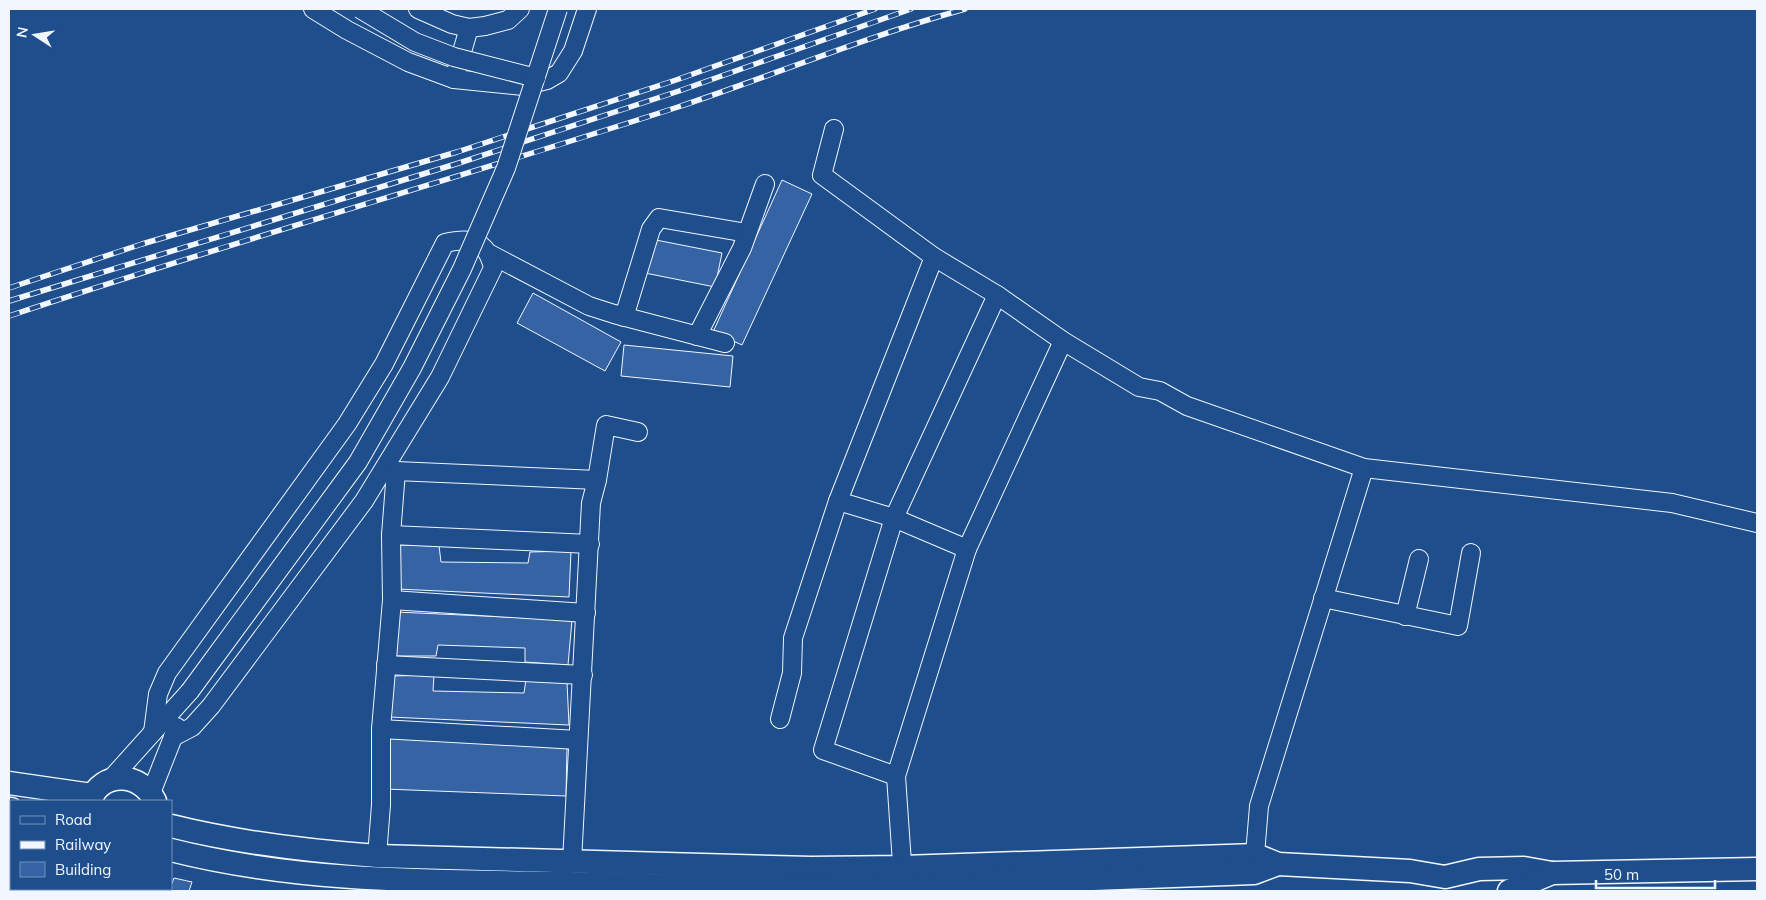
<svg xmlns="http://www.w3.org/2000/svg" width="1766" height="900" font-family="Mulish,sans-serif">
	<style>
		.building { fill: #3563a3; stroke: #f2f6ff }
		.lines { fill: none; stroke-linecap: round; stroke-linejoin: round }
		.minor-casing { stroke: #f2f6ff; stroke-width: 20 }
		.major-casing { stroke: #f2f6ff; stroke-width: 25 }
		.minor { stroke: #1f4e8c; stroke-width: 18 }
		.major { stroke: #1f4e8c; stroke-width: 22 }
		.rail-casing { stroke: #f2f6ff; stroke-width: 5.5 }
		.rail { stroke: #1f4e8c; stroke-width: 4; stroke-dasharray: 11; stroke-linecap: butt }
		.minor-bridge-casing { stroke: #f2f6ff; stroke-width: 20; stroke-linecap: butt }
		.minor-bridge { stroke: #1f4e8c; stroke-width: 18 }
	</style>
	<rect width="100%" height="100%" fill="#1f4e8c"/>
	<g class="building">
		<polygon points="782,180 812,194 742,345 713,332"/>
		<polygon points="651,239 722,253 715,287 645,273"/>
		<polygon points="533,293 621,342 605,371 517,323"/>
		<polygon points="624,345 733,356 730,387 621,376"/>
		<polygon points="397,545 439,546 441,562 528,563 530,552 571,551 569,597 397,589"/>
		<polygon points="396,612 572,620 568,665 525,662 525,648 438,645 436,656 393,656"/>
		<polygon points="434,675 433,691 524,693 526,679 567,682 569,725 389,717 392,676"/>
		<polygon points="387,738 567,748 566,796 384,789"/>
		<polygon points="174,878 192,882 189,891 169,891"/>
	</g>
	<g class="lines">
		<defs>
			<g id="minor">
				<polyline points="313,9 347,30 408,62 454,79 523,86 547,80 559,73 573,51 587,9"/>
				<polyline points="418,9 452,24 469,28 485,26 508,20 520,9"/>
				<polyline points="454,79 469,28"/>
				<polyline points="834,129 822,175 934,257 997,295 1063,341 1139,387 1160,391 1187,406 1364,468 1672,503 1757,523"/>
				<polyline points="490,254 589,306 614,314 725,343"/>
				<polyline points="624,317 651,229 659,218 747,233"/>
				<polyline points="697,336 742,248 765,184"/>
				<polyline points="597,480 606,425 638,432"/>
				<polyline points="838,501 894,518 967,549"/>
				<polyline points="391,535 590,544"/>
				<polyline points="1323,598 1458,626 1471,553"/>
				<polyline points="392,600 586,613"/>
				<polyline points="1405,616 1419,559"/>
				<polyline points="386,665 583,675"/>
				<polyline points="780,719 792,673 793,638 838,501 934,257"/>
				<polyline points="381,729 578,740"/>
				<path d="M153,732L158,694L167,673L347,424L384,364L445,243C471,237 487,240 493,268L440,377L364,501L211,706L192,727L173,737"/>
				<polyline points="896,776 823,750 894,518 997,295"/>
				<polyline points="110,780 190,691"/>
				<polyline points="151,793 177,727"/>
				<polyline points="377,856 381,805 381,729 392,600 391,535 396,471 597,480 591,503 572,862"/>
				<polyline points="1254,867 1259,806 1364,468"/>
				<polyline points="903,878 896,776 967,549 1063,341"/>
				<polyline points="57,889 57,891"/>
				<polyline points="25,891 28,889"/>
				<polyline points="147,891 148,889"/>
			</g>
			<g id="major">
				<polyline points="9,783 92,795"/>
				<path d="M90,801C102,770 141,772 155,801"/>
				<polyline points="9,809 11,809"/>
				<path d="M171,826C239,843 308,851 377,856L811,868L903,867L1256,855L1278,864L1410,871L1445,877L1479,869L1524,868L1552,873"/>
				<path d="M171,850C301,883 435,881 567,883C680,886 792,889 905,886C1021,882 1138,877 1254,873L1278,864"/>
				<polyline points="1509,891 1552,873 1757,869"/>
			</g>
		</defs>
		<use href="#minor" class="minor-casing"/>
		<use href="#major" class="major-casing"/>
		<use href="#minor" class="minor"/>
		<use href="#major" class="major"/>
		<defs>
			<g id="rail">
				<polyline points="9,288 142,244 457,152 676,80 875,9"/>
				<polyline points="9,301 459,163 679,91 911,9"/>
				<path d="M9,316C231,242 456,179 678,107C774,75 867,36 965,9"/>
			</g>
		</defs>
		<use href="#rail" class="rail-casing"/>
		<use href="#rail" class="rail"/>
		<defs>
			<g id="minor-bridge">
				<polyline points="360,9 415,42 454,57 536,78"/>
				<polyline points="190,691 358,462 412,368 462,269 506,168 558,9"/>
			</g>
		</defs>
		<use href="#minor-bridge" class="minor-bridge-casing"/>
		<use href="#minor-bridge" class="minor-bridge"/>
	</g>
	<rect width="1766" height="900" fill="none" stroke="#f2f6ff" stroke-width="20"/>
	<rect x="10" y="800" width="162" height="90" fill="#1f4e8c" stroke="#7391ba"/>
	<rect x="20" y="816" width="25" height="8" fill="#1f4e8c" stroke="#7391ba"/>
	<text x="55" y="825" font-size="15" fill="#f2f6ff">Road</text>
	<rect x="20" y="841" width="25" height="8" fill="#f2f6ff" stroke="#7391ba"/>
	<text x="55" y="850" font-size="15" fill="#f2f6ff">Railway</text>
	<rect x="20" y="862" width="25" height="15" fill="#3563a3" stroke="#7391ba"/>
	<text x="55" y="875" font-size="15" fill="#f2f6ff">Building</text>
	<g transform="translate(35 35) rotate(282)" stroke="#1f4e8c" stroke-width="4" paint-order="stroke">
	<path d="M0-4L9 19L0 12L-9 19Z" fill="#f2f6ff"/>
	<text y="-8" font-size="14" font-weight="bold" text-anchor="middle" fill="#f2f6ff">N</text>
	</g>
	<path d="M1596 880v8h119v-8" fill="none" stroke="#f2f6ff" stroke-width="2.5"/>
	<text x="1604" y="880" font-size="15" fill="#f2f6ff" stroke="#1f4e8c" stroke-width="4" paint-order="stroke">50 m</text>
</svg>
